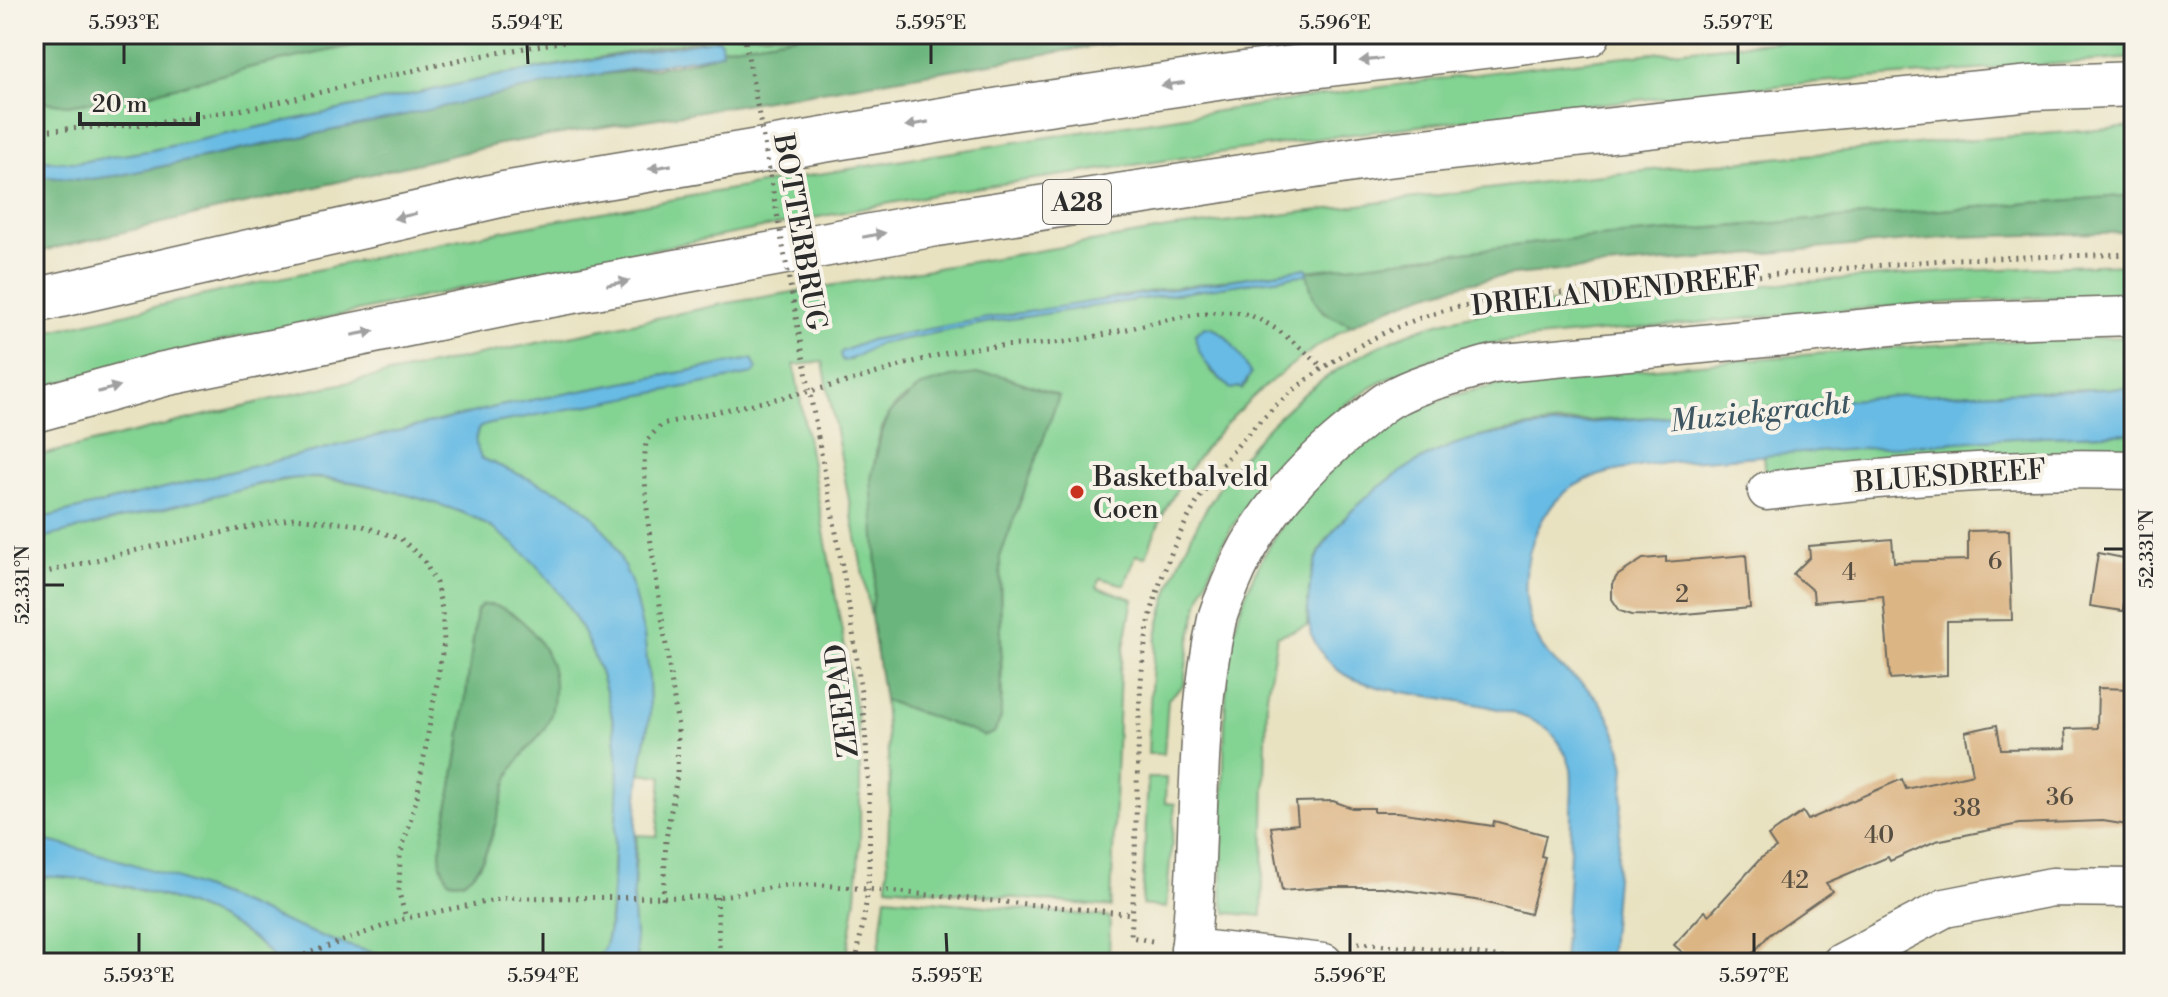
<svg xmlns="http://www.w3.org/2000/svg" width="2168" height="997" font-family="'Libre Bodoni',serif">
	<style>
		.green { fill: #83d393; stroke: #577f5f; stroke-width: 2; fill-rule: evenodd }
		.forest { fill: #6ab57d; stroke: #4a7054; stroke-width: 2 }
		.water { fill: #68bbe4; stroke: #4a7388; stroke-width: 2 }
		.building { fill: #dcb585 }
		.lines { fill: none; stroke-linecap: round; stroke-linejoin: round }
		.minor-casing { stroke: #6d6b60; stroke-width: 41 }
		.motorway-casing { stroke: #6d6b60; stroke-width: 47 }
		.path { stroke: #6d6b60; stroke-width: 5; stroke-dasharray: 2 6; stroke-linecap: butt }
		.minor { stroke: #fff; stroke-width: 38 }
		.motorway { stroke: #fff; stroke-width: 44 }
		.path-bridge { stroke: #6d6b60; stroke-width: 5; stroke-dasharray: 2 6; stroke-linecap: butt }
		.oneway { fill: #a0a0a0 }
		.ticks { fill: none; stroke: #2b2b2b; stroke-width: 3 }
		.poi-dot { fill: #c8321e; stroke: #f7f3e8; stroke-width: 3 }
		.labels { text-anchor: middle; stroke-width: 8; stroke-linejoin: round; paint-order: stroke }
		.number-label { font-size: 24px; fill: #574e42 }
		.shield { fill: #f7f3e8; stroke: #686764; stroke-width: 2 }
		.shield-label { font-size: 26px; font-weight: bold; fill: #2b2b2b }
		.street-label { font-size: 28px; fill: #2b2b2b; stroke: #f7f3e8 }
		.poi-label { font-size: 28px; fill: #2b2b2b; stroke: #f7f3e8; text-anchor: start }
		.water-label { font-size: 30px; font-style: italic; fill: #3d5662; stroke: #f7f3e8 }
		.neatline { fill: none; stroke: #2b2b2b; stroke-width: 3 }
		.ticks-label { font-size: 20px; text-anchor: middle; fill: #2b2b2b }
	</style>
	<rect width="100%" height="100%" fill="#f7f3e8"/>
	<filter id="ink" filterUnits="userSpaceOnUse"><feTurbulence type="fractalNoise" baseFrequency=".0125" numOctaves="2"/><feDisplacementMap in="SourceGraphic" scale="16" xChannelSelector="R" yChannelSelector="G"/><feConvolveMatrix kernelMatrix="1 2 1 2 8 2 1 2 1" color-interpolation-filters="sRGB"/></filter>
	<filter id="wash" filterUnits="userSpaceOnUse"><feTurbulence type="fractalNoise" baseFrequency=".006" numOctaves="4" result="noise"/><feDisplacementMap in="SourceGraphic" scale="32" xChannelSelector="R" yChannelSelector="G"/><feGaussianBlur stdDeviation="1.8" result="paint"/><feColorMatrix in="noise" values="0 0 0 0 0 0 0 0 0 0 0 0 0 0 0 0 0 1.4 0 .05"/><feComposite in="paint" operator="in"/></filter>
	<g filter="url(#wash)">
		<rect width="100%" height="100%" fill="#e8e2c1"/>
		<g class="green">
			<polygon points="409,34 808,34 721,48 721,42 697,40 502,75 148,151 80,162 56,162 34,158 34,100 67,105 151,93 256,66"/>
			<path d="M1877,34H2134V58L1806,83L1577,106L1329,137L953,191L551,269L239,337L34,389V335C204,295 375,255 548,222C735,187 924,156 1113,127C1366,88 1621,50 1877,34Z"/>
			<path d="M2134,127V195L1571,239L1307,271V268L1153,291L870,340L849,361L865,349L879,344L990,322L1308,274C1315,310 1319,312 1352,325C1262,377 1179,455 1146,557L1136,555L1125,585L1100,578L1097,587L1133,599L1120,669L1111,907L887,886L890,781L884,700L985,736L1002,698L1000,557L1059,396C1002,375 984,363 925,389C918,392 909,395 903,399C861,429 875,519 877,562C878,580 873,599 871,617L823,362L794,365L857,715L860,775V836L856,897L846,963H637L633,911L637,835L657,836L662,776L640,773L650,713L649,678L644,635L612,540L594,517L571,497L481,458L474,443L479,427L485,425L752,359L500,406L34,520V457L293,394L728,303L1168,229L1583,177L1937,142ZM1213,327L1226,337L1248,381L1242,389L1239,387L1231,389L1209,369Z"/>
			<path d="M2134,264V295C1927,299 1721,321 1514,340C1486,344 1459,350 1432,359C1312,403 1215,510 1191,636C1187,652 1186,669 1184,685L1168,699L1164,754H1148C1150,712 1150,668 1159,626C1192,491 1288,375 1422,328C1451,318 1480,313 1511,307C1718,289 1926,269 2134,264Z"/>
			<path d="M2134,337V388C1976,391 1819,401 1662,416C1591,422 1513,421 1446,448C1402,466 1339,511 1318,555C1308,577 1308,603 1307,626L1277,636L1267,695L1262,916L1227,913L1223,903L1222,888C1222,844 1223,799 1224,755C1225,719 1225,682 1231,646C1252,534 1339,441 1443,399C1467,390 1494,386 1519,381C1724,362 1928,340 2134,337Z"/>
			<polygon points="2134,433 2134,460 1765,476 1763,454 2042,436"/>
			<path d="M297,478C336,478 366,484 404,494C429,501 455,507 478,520C558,562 606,655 616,743C621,785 615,828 613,870C612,888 611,941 601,953C598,958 592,960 587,963C514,963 439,970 368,953C316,941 269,914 220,895C159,871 98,854 34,838V540L252,486ZM482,605L536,740C526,751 515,761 509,775C497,803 493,879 454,882L440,852L459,748L477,610Z"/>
			<polygon points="1148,778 1166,778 1165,803 1175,804 1166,908 1142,905"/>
			<path d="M49,876C111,878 240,908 276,963H34V877Z"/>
			<polygon points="886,897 1110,917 1109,960 1126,963 966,963 903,956 901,963 877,963"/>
		</g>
		<g class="forest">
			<polygon points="34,34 217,34 225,37 245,34 409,34 256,66 151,93 67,105 34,100"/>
			<path d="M808,34L1162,35L500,144L34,253V176L84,180L121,175C270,145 418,111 566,80C611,71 681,70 721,52V48Z"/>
			<path d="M2134,195V232L1955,237L1512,275C1456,283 1403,299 1352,325C1318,312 1314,308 1307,271L1571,239Z"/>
			<polygon points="978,374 997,374 1059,396 1000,557 1001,718 994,733 985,736 884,700 871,617 877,566 871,479 881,435 890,413 919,387 952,377"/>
			<path d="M482,605C512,602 539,635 549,660C556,676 555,698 551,714C544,738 520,752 510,774C500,795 487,897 448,880L441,865L440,852L459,748L477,610Z"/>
		</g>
		<g class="water">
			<polygon points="718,39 721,42 722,52 714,55 573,79 121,175 84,180 34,176 34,158 56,162 80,162 148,151 502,75"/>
			<path d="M1307,268L1308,274L990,322L879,344C868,348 853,361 843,361L840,356L841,352L870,340L988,318Z"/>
			<path d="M1205,327C1228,328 1240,357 1251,374L1241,389L1239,387L1231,389C1214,373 1197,359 1195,334Z"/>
			<path d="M752,359L757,369L753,374L485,425L479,428C473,440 476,446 481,458L571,497L594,517L612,540L631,582L644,635L649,678L650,713L640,773L635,835L633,911L637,963H587C592,961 598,958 601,953C613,939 613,873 614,852C616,816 620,779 616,744C607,655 558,565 479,520C458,509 434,503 411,496C374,486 337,476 298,478C265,480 231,492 198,500C143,513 89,527 34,540V520L500,406Z"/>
			<path d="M2134,388V433L2042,436L1674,462C1644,466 1612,469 1584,481C1526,506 1510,595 1541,645C1557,671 1576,675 1594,695C1612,715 1620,742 1625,767L1609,963H1563C1566,913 1571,862 1571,811C1571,798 1573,782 1571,769C1568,757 1562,746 1555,737C1530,704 1424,698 1382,688C1368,684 1349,679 1338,670C1312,648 1305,627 1309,595C1310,582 1312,567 1319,554C1341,510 1402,465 1448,447C1474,437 1502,433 1530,428L1907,395Z"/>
			<path d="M34,838C98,852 161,871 222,896C297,925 350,955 433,963H276C239,906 99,873 34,877Z"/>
		</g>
		<g id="blocks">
			<g class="building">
				<polygon points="2009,530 2012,620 1947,621 1947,675 1890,679 1883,596 1814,602 1813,591 1793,574 1810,557 1809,546 1892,539 1894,562 1968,560 1968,531"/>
				<polygon points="2098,553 2134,560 2134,590 2126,588 2123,611 2090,606"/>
				<polygon points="1746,555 1750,608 1663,616 1632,615 1620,611 1612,599 1612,584 1617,576 1643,559 1666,557 1666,562"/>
				<polygon points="2098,688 2134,689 2134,826 2103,821 2019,824 1936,841 1890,861 1888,857 1826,883 1832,891 1769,935 1744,963 1694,963 1674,945 1705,911 1709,915 1761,858 1776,848 1768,836 1803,812 1808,820 1902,779 1906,789 1973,774 1965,732 1997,725 2001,749 2066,748 2065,729 2097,728"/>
				<polygon points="1333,801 1352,808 1374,808 1374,812 1398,812 1493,826 1494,821 1546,835 1541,856 1545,857 1530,914 1476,900 1382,887 1332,887 1282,891 1271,827 1298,824 1296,802"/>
			</g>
		</g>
	</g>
	<g filter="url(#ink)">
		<use href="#blocks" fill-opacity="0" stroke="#6d6b60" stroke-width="2"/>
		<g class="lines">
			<defs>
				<g id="minor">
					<path d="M1767,491C1889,476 2011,466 2134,470"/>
					<polyline points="1190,948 1324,963"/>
					<path d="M1189,963C1202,849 1192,732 1217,619C1220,607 1226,596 1230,585C1257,519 1301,469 1357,425C1367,417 1378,406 1390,399C1421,381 1459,374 1493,364L1932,322L2134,316"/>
					<polyline points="1841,963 1945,908 2052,887 2134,888"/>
				</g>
				<g id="motorway">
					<polyline points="34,301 504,194 1007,109 1251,73 1588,34"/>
					<polyline points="34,410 164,374 530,299 936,224 1379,156 1729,117 2032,88 2134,84"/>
				</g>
			</defs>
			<use href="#minor" class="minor-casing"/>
			<use href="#motorway" class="motorway-casing"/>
			<g class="path">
				<polyline points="34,131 149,124 257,107 463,59 604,34"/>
				<path d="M818,437C846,586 877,733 868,885C866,911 860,937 856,963"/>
				<polyline points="34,575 142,549 294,518 360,525 401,539 423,559 436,583 442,609 444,642 417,797 400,856 399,893 406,918"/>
				<polyline points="717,897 720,963"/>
				<path d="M663,899L666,839L677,776L678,727L648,523L644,465L646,441L662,424C721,410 781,399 839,384C881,373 920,358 962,350C1002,343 1043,347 1082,339C1123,332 1213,303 1249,315C1277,325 1301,349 1323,367"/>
				<path d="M1152,941L1131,937C1135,876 1136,815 1138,754C1139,712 1140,669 1148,627C1178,486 1282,370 1415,320C1446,308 1478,303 1510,297L1955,259L2134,254"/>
				<polyline points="1358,943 1441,949 1535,963"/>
				<polyline points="282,963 406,918 505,898 717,897 786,885 822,885 1133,914"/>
			</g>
			<use href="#minor" class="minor"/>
			<use href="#motorway" class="motorway"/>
			<polyline class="path-bridge" points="744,34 818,437"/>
		</g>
		<defs><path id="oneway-solid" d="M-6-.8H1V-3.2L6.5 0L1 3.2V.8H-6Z" transform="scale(2)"/></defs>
		<g class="oneway">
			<use href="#oneway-solid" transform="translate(1371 60) rotate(174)"/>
			<use href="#oneway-solid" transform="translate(1173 84) rotate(172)"/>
			<use href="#oneway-solid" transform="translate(917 124) rotate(170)"/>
			<use href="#oneway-solid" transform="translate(660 167) rotate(170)"/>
			<use href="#oneway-solid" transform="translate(405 216) rotate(167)"/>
			<use href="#oneway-solid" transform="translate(874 235) rotate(-11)"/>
			<use href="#oneway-solid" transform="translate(618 283) rotate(-11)"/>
			<use href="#oneway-solid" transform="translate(363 333) rotate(-11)"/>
			<use href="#oneway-solid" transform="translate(109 389) rotate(-16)"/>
		</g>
	</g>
	<path class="ticks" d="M124,44V64M527,44L528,64M931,44V64M1335,44V64M1738,44V64M2104,549H2124M44,585H64M139,933V953M543,933V953M946,933L947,953M1350,933V953M1754,933V953"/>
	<circle class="poi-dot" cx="1077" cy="492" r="8"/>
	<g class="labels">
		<g class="number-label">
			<text x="1995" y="569">6</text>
			<text x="1849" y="580">4</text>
			<text x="1682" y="602">2</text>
			<text x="2060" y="805">36</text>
			<text x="1967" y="816">38</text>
			<text x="1879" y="843">40</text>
			<text x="1795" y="888">42</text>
		</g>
		<rect class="shield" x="1043" y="180" width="68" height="44" rx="6"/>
		<g class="shield-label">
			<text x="1077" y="211">A28</text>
		</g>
		<g class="street-label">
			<text transform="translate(801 232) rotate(80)" y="10">BOTTERBRUG</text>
			<text transform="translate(1616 290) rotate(-6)" y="10">DRIELANDENDREEF</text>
			<text transform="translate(1950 475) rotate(-4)" y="10">BLUESDREEF</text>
			<text transform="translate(841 701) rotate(-97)" y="10">ZEEPAD</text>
		</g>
		<g class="poi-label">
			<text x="1093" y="486">Basketbalveld<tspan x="1093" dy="32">Coen</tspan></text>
		</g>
		<g class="water-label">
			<text transform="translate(1760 412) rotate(-6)" y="10">Muziekgracht</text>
		</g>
	</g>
	<rect width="2168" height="997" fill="none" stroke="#f7f3e8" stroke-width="88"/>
	<path d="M80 112v12h118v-12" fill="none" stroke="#2b2b2b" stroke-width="4"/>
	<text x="92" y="112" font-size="24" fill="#2b2b2b" stroke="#f7f3e8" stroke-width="6" paint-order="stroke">20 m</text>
	<rect x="44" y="44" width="2080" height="909" class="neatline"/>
	<g class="ticks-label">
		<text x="124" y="29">5.593°E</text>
		<text x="527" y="29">5.594°E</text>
		<text x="931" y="29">5.595°E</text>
		<text x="1335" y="29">5.596°E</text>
		<text x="1738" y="29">5.597°E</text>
		<text transform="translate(2146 549) rotate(-90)" y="7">52.331°N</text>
		<text transform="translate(22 585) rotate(-90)" y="7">52.331°N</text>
		<text x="139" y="982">5.593°E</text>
		<text x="543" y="982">5.594°E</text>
		<text x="947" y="982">5.595°E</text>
		<text x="1350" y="982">5.596°E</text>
		<text x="1754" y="982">5.597°E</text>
	</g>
</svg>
